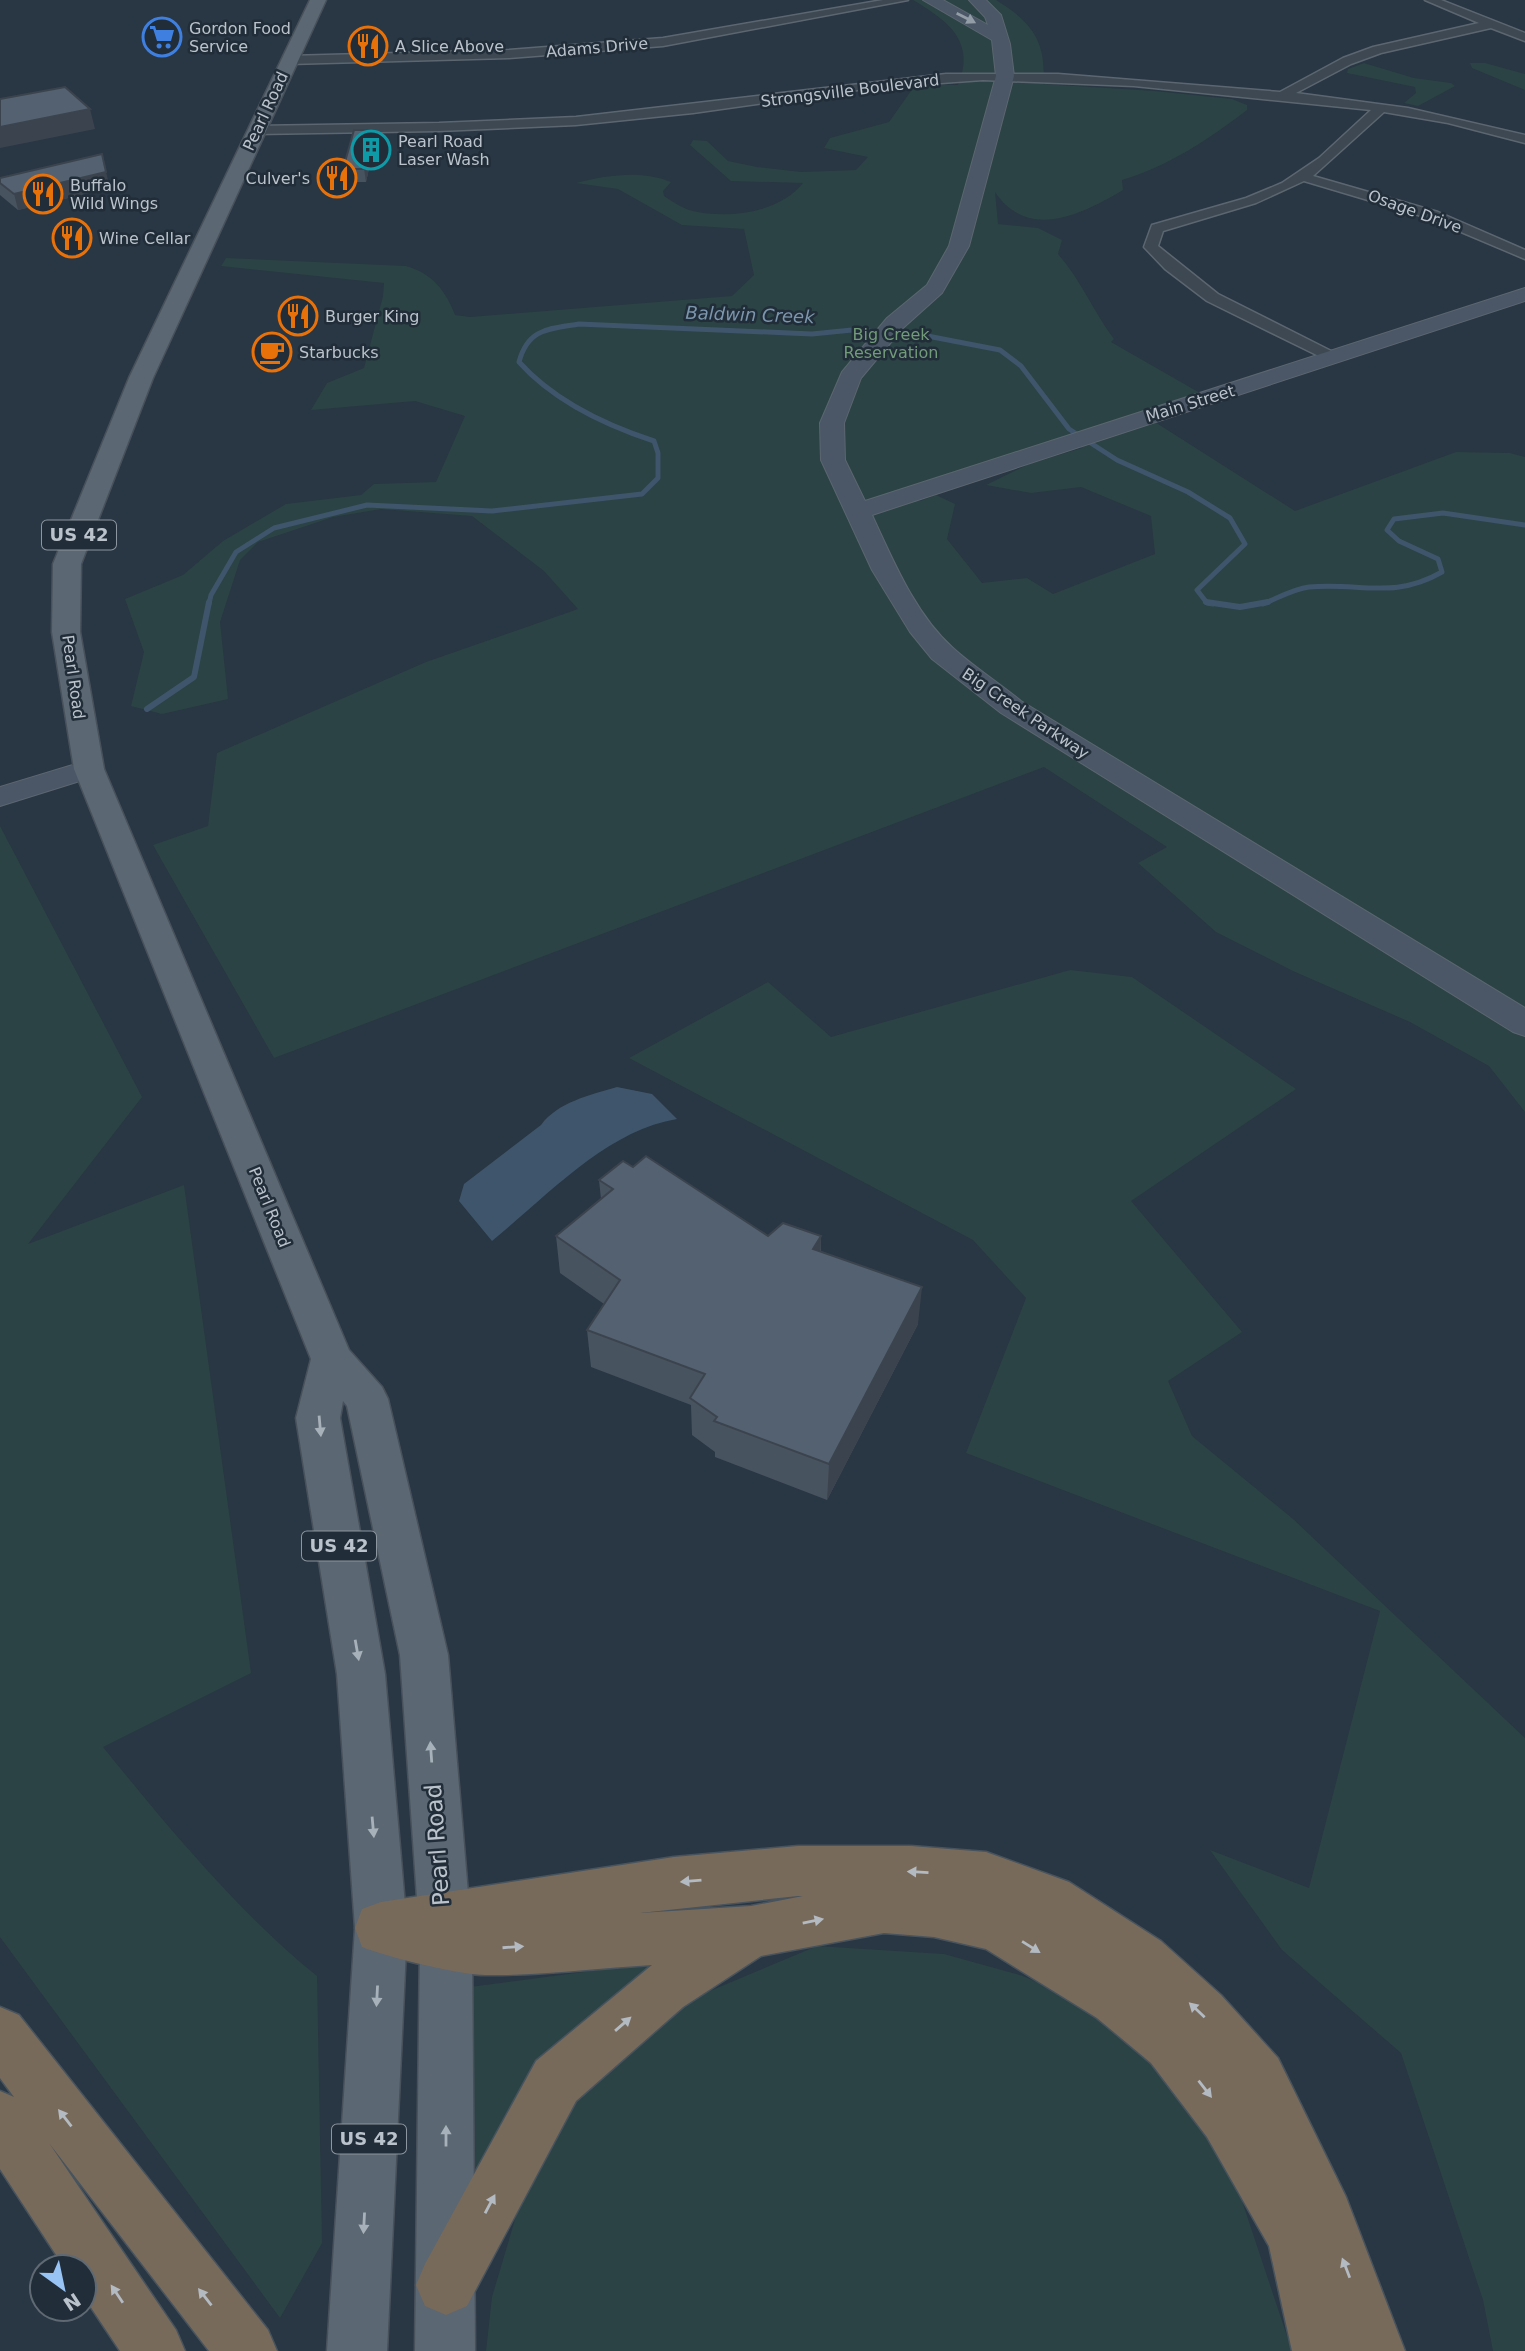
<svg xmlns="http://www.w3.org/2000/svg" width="1525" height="2351" font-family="'DejaVu Sans',sans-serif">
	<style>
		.green { fill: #2b4344; fill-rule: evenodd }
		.water { fill: #3f556b }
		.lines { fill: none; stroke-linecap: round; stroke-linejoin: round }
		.stream-far1 { stroke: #3f556b; stroke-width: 5 }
		.stream { stroke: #3f556b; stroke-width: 6 }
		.street-casing { stroke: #5b6670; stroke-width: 3 }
		.secondary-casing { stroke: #5b6670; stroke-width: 2 }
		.primary-casing { stroke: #47515c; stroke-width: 3 }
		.highway-casing { stroke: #47535d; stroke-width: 3 }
		.street { fill: #3d4853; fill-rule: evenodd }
		.secondary { fill: #4b5766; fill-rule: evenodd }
		.primary { fill: #5b6772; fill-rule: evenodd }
		.highway { fill: #786a5a; fill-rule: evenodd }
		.wall { fill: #485360 }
		.shaded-wall { fill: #3b444e }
		.building { fill: #546170; stroke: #3b444e; stroke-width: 2 }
		.oneway { fill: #939da8 }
		.oneway2 { fill: #a7b1ba }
		.oneway3 { fill: #b3bac1 }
		.labels { text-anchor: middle; stroke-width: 5; stroke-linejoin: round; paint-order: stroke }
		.far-poi-label { font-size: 16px; fill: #bac3cc; stroke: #212d38; text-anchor: start }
		.far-street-label { font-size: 16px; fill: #bac3cc; stroke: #212d38 }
		.far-park-label { font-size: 16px; fill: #729c79; stroke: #212d38 }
		.far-water-label { font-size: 18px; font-style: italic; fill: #7c96ad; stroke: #212d38 }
		.shield { fill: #212d38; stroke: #8c96a0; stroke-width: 2 }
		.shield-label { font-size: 18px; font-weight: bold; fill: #bac3cc }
		.near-street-label { font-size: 23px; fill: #bac3cc; stroke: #212d38 }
	</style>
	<rect width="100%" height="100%" fill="#293643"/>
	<g class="green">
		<path d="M913,0H996C1032,22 1047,42 1043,84L1155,91L1232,99L1247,105V110C1209,139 1169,166 1122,180L1123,190C1081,215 1028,241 995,192L998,224L1038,228L1062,240L1058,254C1081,280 1093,311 1114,339L1111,342L1207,397L1147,417L1295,511L1456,452L1510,453L1525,457V1112L1489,1066L1410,1022L1293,971L1216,932L1138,863L1167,847L1044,767L274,1058L153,845L208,826L217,753L426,662L578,609L544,571L472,516L381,509L333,517L258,542L240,560L220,622L228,699L162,714L131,706L144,652L125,599L183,575L223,541L286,504L361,495L374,484L436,482L465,416L415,401L311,410L327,383L364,368L383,296L384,283L221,266L226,258L406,266C432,273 446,291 455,315L470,317L732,296L754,275L744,229L682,225L618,189L576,183C608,175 641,170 671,182L663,191L664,196C672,201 683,209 693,211C729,219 779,213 803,183L731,181L690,145L693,140L707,141L728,161L757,167L801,172L856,170L868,157L824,148L830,138L889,122L913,88L925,84L958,85C976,41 948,21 913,0ZM1073,441L1082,448L1029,464L986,485L1031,493L1081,487L1151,516L1155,554L1053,594L1027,578L982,583L947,539L955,504L936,495L920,501L911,495Z"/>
		<polygon points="1364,63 1414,78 1451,83 1455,86 1418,106 1404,103 1416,93 1415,87 1347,73 1348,69"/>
		<polygon points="1470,63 1485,63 1525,74 1525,90 1472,68"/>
		<path d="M0,826L142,1097L28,1244L184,1185L251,1673L103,1747C167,1826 238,1912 317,1976L322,2243L280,2318L0,1937Z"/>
		<polygon points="1070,970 1132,977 1296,1089 1131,1201 1242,1332 1168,1381 1192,1436 1293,1519 1525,1738 1525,2351 1493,2351 1483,2300 1401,2053 1282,1950 1210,1850 1309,1888 1380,1611 966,1453 1026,1298 973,1240 629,1058 768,982 831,1037"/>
		<polygon points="817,1946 944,1954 1023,1976 1074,1998 1137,2048 1184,2096 1229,2162 1292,2351 486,2351 492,2297 532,2162 590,2078 698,1996"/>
		<polygon points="644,1964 656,1968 466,2196 462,1988"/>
	</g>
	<path class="water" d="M617,1087L652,1094L677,1119C607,1130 546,1197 492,1241L459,1201L464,1184L541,1125C558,1102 590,1095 617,1087Z"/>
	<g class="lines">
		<g class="stream-far1">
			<path d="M209,604L211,595L236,552L274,528L367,505L492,511L642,494L658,478V453L654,441C605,425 554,401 519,362C528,328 549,329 579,324L812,334L852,330L917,334L1000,350L1021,366L1069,429L1117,460L1188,492L1230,518L1245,544L1197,590L1207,603L1213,604"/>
			<path d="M1263,604C1278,598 1293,589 1309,587C1360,582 1393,600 1442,572L1438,559L1399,541L1387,530L1394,519L1443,513L1525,525"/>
		</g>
		<g class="stream">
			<polyline points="1206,602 1240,607 1268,602"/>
			<polyline points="147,709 194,677 209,602"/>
		</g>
		<defs>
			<g id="street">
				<polygon points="883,0 908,0 663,46 509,58 289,64 283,60 289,56 509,50 663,38"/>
				<polygon points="1425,0 1441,0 1525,33 1525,41 1491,28 1381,53 1351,64 1296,93 1408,108 1525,135 1525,143 1448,123 1384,112 1313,176 1438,212 1525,250 1525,259 1428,218 1304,181 1256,203 1163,231 1158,246 1218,294 1337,354 1339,357 1331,362 1207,301 1165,269 1144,247 1152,225 1246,198 1282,183 1319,158 1371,110 1134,86 983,80 872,88 693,113 576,125 439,131 256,134 250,130 256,126 439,123 576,117 946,74 1058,74 1280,92 1343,58 1373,47 1479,23"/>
			</g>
			<g id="secondary">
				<path d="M923,0H943L988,25L985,17L969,0H986L1001,15L1010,44L1014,76L969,246L942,293L903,328L861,378L844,423L845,460L865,501L1525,288V301L872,515C893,560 915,614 953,648C974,667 999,683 1021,701L1525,1008V1036L1513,1032L1001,713L932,659L910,632L872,570L821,460L820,423L842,372L887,318L927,285L949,246L996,76L992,40Z"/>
				<polygon points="89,760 99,763 104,769 99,775 0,806 0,787"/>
			</g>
			<polygon id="primary" points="310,0 326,0 153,378 81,564 80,632 104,769 349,1350 382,1387 388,1399 448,1655 472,1941 475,2351 415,2351 420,1941 400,1655 347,1406 343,1401 340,1418 385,1674 407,1928 387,2351 327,2351 355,1928 337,1674 296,1418 311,1359 74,769 52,632 53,564 129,378"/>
			<g id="highway">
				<path d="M798,1846H911L986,1852L1069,1882L1161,1941L1221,1995L1278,2058L1346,2197L1405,2351H1292L1269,2246L1207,2137L1151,2063L1097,2018L986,1949L934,1937L884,1933L761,1956L683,2007L576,2101L467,2306L446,2315L425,2306L416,2285L425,2264L536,2061L652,1965C597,1968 541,1976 486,1975C459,1975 387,1957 362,1947L355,1928L362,1909L381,1902L674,1857ZM798,1896H803L751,1906L640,1913Z"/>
				<polygon points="0,2007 19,2015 268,2330 277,2351 209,2351 49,2143 176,2330 185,2351 120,2351 84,2297 84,2267 64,2267 0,2169 0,2091 14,2097 0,2078"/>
			</g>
		</defs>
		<use href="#street" class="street-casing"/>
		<use href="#secondary" class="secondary-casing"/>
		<use href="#primary" class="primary-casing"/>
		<use href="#highway" class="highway-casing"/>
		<use href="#street" class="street"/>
		<use href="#secondary" class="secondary"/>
		<use href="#primary" class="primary"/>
		<use href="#highway" class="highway"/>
	</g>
	<g class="wall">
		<polygon points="375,142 366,182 345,182 343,169"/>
		<polygon points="0,178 110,188 18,210 0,195"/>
		<polygon points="633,1167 768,1236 821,1236 821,1252 918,1324 827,1500 715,1457 715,1452 692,1435 691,1405 591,1367 587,1330 604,1304 560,1273 556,1236 601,1199 599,1180"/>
	</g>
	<g class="shaded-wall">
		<polygon points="90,109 95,129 0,148 0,127"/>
		<polygon points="373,130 375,142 366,182 364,169"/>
		<polygon points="106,172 110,188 18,210 14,194"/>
		<polygon points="821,1236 820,1273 813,1249"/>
		<polygon points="922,1287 918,1324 827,1500 829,1464"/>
	</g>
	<g class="building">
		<polygon points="65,87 90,109 0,127 0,99"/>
		<polygon points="354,130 373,130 364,169 343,169"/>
		<polygon points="102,154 106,172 14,194 0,183 0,178"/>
		<polygon points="646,1156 768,1236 783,1223 821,1236 813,1249 922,1287 829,1464 714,1421 717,1417 690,1398 705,1374 587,1330 620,1280 556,1236 613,1189 599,1180 623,1161 633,1167"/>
	</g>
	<defs><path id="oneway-solid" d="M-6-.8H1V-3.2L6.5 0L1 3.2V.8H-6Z" transform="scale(1.75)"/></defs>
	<use class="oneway" href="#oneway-solid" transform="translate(966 18) rotate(27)"/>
	<g class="oneway2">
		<use href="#oneway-solid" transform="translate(320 1426) rotate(85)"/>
		<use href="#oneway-solid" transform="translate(357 1650) rotate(80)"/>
		<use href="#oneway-solid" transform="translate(431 1752) rotate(-94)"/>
		<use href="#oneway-solid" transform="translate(373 1827) rotate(85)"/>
		<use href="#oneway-solid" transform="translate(377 1996) rotate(93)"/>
		<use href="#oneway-solid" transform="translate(446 2136) rotate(-90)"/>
		<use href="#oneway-solid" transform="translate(364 2223) rotate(93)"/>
	</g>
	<g class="oneway3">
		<use href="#oneway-solid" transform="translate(918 1872) rotate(-177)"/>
		<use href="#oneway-solid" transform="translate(691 1881) rotate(175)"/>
		<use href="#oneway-solid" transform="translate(813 1921) rotate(-11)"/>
		<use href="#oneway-solid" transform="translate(513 1947) rotate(-4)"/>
		<use href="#oneway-solid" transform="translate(1031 1947) rotate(32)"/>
		<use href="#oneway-solid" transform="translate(1197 2010) rotate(-137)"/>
		<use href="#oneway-solid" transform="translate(623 2024) rotate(-41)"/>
		<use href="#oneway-solid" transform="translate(1205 2089) rotate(52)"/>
		<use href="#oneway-solid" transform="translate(65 2118) rotate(-128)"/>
		<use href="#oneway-solid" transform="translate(490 2204) rotate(-62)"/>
		<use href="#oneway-solid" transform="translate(1346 2268) rotate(-111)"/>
		<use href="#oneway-solid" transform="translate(117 2294) rotate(-124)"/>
		<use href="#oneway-solid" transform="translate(205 2297) rotate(-128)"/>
	</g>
	<defs>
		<symbol id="supermarket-ring" viewBox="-11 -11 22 22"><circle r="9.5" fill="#212d38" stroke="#3f7fe0" stroke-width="1.5"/><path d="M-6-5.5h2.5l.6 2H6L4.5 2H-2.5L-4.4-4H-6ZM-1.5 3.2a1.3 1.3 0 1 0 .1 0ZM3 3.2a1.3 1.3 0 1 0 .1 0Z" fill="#3f7fe0"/></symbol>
		<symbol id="restaurant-ring" viewBox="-11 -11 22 22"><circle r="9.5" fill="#212d38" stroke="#e8710a" stroke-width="1.5"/><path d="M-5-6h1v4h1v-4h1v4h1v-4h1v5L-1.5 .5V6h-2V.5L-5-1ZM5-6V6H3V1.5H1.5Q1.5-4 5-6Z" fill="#e8710a"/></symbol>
		<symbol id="building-ring" viewBox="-11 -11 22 22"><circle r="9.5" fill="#212d38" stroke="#0f9aa8" stroke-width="1.5"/><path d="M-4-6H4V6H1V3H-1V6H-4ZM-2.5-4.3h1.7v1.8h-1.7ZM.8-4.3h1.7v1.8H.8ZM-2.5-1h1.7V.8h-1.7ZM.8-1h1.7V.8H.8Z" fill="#0f9aa8"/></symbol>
		<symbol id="cafe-ring" viewBox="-11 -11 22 22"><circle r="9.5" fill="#212d38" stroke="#e8710a" stroke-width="1.5"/><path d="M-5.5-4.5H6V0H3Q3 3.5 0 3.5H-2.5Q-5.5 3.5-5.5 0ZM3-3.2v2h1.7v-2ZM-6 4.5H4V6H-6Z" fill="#e8710a"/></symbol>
	</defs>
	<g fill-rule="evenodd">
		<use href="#supermarket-ring" x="140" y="15" width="44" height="44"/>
		<use href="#restaurant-ring" x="346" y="24" width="44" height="44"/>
		<use href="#building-ring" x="349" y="128" width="44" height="44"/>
		<use href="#restaurant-ring" x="315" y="156" width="44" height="44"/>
		<use href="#restaurant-ring" x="21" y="172" width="44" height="44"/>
		<use href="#restaurant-ring" x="50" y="216" width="44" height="44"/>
		<use href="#restaurant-ring" x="276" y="294" width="44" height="44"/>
		<use href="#cafe-ring" x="250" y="330" width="44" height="44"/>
	</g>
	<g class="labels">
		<g class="far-poi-label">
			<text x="189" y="34">Gordon Food<tspan x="189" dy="18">Service</tspan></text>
			<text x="395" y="52">A Slice Above</text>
			<text x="398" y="147">Pearl Road<tspan x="398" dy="18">Laser Wash</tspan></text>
			<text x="310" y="184" text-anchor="end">Culver's</text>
			<text x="70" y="191">Buffalo<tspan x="70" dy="18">Wild Wings</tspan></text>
			<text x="99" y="244">Wine Cellar</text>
			<text x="325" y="322">Burger King</text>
			<text x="299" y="358">Starbucks</text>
		</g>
		<g class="far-street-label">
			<text transform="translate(597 47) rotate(-5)" y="6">Adams Drive</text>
			<text transform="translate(850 90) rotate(-7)" y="6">Strongsville Boulevard</text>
			<text transform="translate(265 111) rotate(-65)" y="6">Pearl Road</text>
			<text transform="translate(1415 211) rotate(20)" y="6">Osage Drive</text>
			<text transform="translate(1190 403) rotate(-17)" y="6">Main Street</text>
			<text transform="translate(74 677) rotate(82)" y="6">Pearl Road</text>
			<text transform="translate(1026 713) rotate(34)" y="6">Big Creek Parkway</text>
			<text transform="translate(270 1207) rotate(68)" y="6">Pearl Road</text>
		</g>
		<g class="far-park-label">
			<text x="891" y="340">Big Creek<tspan x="891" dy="18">Reservation</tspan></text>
		</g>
		<g class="far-water-label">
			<text transform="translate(750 315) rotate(2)" y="6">Baldwin Creek</text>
		</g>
		<g class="shield">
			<rect x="42" y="520.5" width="74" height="29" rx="5"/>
			<rect x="302" y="1531.5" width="74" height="29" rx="5"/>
			<rect x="332" y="2124.5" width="74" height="29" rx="5"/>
		</g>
		<g class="shield-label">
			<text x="79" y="541">US 42</text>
			<text x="339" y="1552">US 42</text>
			<text x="369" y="2145">US 42</text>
		</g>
		<g class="near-street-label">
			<text transform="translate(437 1845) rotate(-94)" y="8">Pearl Road</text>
		</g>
	</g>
	<g transform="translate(63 2288) rotate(147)"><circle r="33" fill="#212d38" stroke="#5e6973" stroke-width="2"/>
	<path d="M0-5L12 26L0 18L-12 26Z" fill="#97c3f5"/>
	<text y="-10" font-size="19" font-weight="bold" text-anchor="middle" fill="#bac3cc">N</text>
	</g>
</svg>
